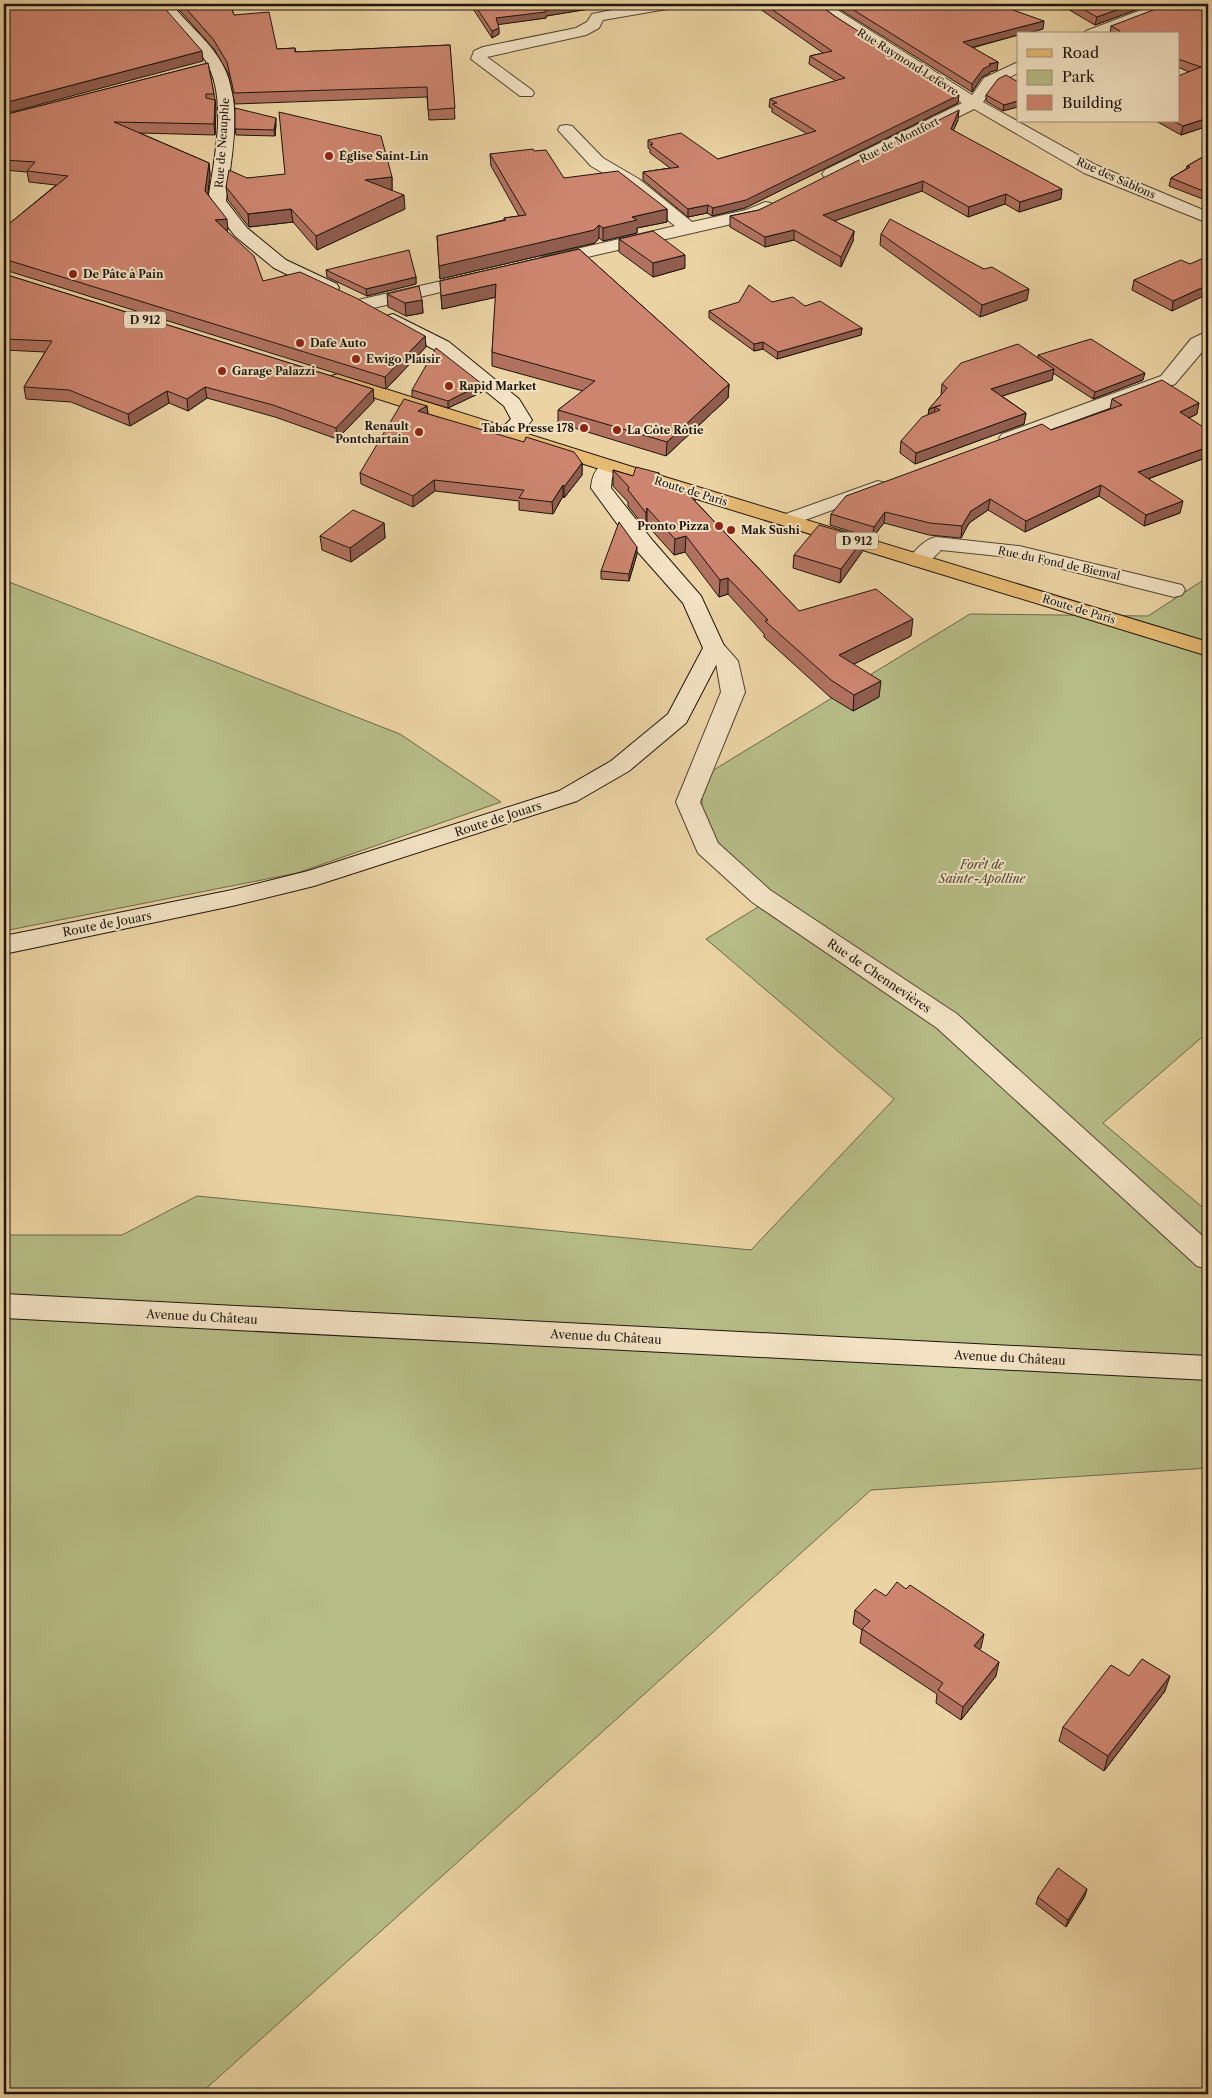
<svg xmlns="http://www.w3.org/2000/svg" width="1212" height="2098" font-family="'Libre Caslon Text',serif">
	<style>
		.green { fill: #b6bc86; stroke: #6a684a }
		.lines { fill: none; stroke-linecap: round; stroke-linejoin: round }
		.street-casing { stroke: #504432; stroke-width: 2 }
		.secondary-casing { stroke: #1d150d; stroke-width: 2 }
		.primary-casing { stroke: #1d150d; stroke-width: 2 }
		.street { fill: #f2e2c3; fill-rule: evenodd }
		.secondary { fill: #f2e2c3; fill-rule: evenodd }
		.primary { fill: #e6ba72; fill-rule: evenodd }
		.wall { fill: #b0725f; stroke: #1d150d }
		.shaded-wall { fill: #905d4e; stroke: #1d150d }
		.building { fill: #cd856f; stroke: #1d150d }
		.poi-dot { fill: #8f2418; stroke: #f2e2c3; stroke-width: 2 }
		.labels { text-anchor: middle; stroke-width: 4; stroke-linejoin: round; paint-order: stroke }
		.far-street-label { font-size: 11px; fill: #1d150d; stroke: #f2e2c3 }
		.far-poi-label { font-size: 11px; font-weight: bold; fill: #1d150d; stroke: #f2e2c3; text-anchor: start }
		.shield { fill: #f2e2c3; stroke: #5d5244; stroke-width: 1 }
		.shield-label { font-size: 11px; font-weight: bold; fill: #1d150d }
		.street-label { font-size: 12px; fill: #1d150d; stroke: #f2e2c3 }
		.park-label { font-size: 12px; font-style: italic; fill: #4b4731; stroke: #f2e2c3 }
	</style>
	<rect width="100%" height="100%" fill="#ebd3a3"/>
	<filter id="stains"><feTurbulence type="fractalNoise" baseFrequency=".004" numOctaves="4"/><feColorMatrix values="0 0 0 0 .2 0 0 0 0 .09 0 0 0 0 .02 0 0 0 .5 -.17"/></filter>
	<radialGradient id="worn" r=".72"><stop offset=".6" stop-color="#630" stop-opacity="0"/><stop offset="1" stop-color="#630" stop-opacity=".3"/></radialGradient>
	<g class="green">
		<polygon points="1208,577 1208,1032 1103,1123 1208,1212 1208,1468 871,1490 200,2094 4,2094 4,1235 122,1235 197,1196 751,1250 894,1099 706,939 758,907 702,823 702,777 970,614 1148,616"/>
		<polygon points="4,580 400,734 501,802 297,873 4,931"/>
	</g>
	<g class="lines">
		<defs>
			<g id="street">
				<polygon points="643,4 675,4 672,7 667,9 603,20 599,28 586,35 487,57 532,90 534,93 532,96 520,96 471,59 474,51 483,47 576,28 587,22 592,14"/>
				<polygon points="812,4 828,4 972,95 984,78 1018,62 1018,73 996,84 983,102 1096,165 1208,212 1208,223 1084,173 974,109 837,178 831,179 825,178 822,174 825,170 962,103 836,23"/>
				<polygon points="1157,4 1178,4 1175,7 1106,34 1083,34 1086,31"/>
				<polygon points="566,125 572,126 603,158 639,179 692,222 746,210 765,202 771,203 774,207 771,211 758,218 548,266 542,265 539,261 542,257 675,226 627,187 591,166 558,130 560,126"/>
				<polygon points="477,273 483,274 486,278 483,282 365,310 358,308 356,304 358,300"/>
				<polygon points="1208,331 1208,345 1175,384 1016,442 1009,444 1002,442 999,438 1002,434 1161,376 1191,339"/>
				<polygon points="878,481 885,483 888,487 885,491 794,524 787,526 780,524 776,520 780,516"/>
				<path d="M936,537L1019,546L1182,585L1185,590L1182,595L1174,597L1019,558L941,550C931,560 926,568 911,565L908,560C915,550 925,539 936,537Z"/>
				<polygon points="714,641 722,643 738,661 745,692 700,802 718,843 770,890 957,1014 1208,1241 1208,1269 1197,1266 937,1028 752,902 698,853 676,802 721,692 716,663 703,648 706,643"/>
			</g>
			<g id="secondary">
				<path d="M158,4H172C186,23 205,37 218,57C246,98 231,155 226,201L247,228L286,260L337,284L339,288L337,292L330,294L323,292L274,268L235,236L208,201C214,159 229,98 205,60C191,40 170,25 158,4Z"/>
				<path d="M393,314L449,342L519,399L532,420C524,431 513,441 500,437L497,433L511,419L504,406L435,350L386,324L384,320L386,316Z"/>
				<path d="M612,461L619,463L622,467L612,478L611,488L653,541L701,596L725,648L686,723L629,771L577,801L314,886L232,906L4,954V936L232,890L308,871L559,791L611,761L668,714L703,648L683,603L637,551L591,488C592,474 597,464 612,461Z"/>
				<polygon points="4,1294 1208,1356 1208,1380 4,1318"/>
			</g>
			<polygon id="primary" points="338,374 642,470 1208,642 1208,656 628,478 331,384 328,380 331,376"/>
		</defs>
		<use href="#street" class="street-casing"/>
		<use href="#secondary" class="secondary-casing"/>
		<use href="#primary" class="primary-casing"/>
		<use href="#street" class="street"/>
		<use href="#secondary" class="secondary"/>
		<use href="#primary" class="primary"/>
	</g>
	<g class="wall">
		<polygon points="174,4 230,4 234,15 277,49 295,48 296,52 450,45 455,119 429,120 427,97 235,104 228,73 214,49"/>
		<polygon points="374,4 409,4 409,6 375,7"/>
		<polygon points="470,4 595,4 595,8 546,16 546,18 498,24 499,34 492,38"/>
		<polygon points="753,4 818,4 836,17 958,103 745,208 712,216 707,213 688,217 643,180 643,172 670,168 650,153 650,149 648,148 648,140 718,159 807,134 772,112 772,108 769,107 770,99 836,81 809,64 810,56 823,53"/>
		<polygon points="831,4 996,4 1043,29 1018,34 1018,35 972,48 998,62 997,70 990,72 990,73 982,77 972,92"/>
		<polygon points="1059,4 1152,4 1095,25"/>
		<polygon points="1208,4 1208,126 1181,135 1156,121 1178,121 1189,72 1178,67 1178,34 1110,34 1111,26"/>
		<polygon points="208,63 214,94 216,104 215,135 140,133 209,163 210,174 208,194 228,230 226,230 263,281 425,336 426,347 386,389 5,270 4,271 4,221 10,223 56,185 29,182 27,172 4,170 4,115"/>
		<polygon points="1018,82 1003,111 986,101 986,95"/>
		<polygon points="958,120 953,130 1061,199 1019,212 1005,204 968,217 922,191 834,221 854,231 853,241 841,267 794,240 765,247 730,227 730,216 759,210"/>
		<polygon points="276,124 275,136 236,135 235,129"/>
		<polygon points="534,151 564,178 667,209 667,222 637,228 637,233 603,241 599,238 595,243 440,279 437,236 504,220 504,218 519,216 491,166 490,154"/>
		<polygon points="1208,154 1208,201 1169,186 1171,178 1186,169 1187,166"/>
		<polygon points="392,177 392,190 391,190 405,209 317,250 293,222 249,227 228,200 226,187 247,178"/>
		<polygon points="881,234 984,269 1027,300 980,317 880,245"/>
		<polygon points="619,239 685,268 653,277 619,252"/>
		<polygon points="579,249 729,384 728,398 666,456 558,423 558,410 583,391 492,366 492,352 496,297 442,309 440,281"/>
		<polygon points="1190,264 1172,311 1132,290 1134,280"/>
		<polygon points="326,270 416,277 416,284 367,296 327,277"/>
		<polygon points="4,274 373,389 374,401 337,439 275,417 207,398 188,411 169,403 130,426 71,402 26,399 24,387 45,352 4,350"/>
		<polygon points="387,294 422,300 423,313 406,316 388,307"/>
		<polygon points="772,302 805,306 862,328 861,335 777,359 763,349 754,351 709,318 709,311"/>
		<polygon points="1038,355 1143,380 1093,399 1053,373 1052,380 1002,396 1026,413 1024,424 915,464 900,453 901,441 928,415 929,409 941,395 942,384 1038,358"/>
		<polygon points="482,384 482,392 448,408 412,397 412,390"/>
		<polygon points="1112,399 1197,414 1189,418 1208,457 1148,479 1180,513 1144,526 1099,496 1025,532 988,510 969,523 961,538 929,535 884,523 872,538 830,525 831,514 1051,430 1110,409"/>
		<polygon points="427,406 428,414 582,463 582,475 564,498 563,496 553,514 519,510 519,501 435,491 413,507 361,484 360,473"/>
		<polygon points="613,470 633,476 659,473 659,484 695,495 695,501 799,611 911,636 854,664 879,697 853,711 830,697 764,637 764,634 728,594 719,597 685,552 674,555 647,525 646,529 628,506 628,502 613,486"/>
		<polygon points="384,523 385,538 351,562 322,550 320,536"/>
		<polygon points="862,552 840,583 793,568 794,555"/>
		<polygon points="637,554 629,581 601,579 601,571"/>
		<polygon points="886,1596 981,1648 979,1650 996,1676 961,1720 936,1703 937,1694 860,1643 862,1630 853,1624 855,1610"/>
		<polygon points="1129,1676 1165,1691 1104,1771 1059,1741 1063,1727"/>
		<polygon points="1085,1896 1066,1927 1036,1904 1038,1897"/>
	</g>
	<g class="shaded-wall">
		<polygon points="585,4 595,4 595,8 546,16 546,18 496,25 496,18"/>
		<polygon points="610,4 620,4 610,5"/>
		<polygon points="623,4 635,4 623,6"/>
		<polygon points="1133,4 1152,4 1095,25 1097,17"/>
		<polygon points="1044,21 1043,29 1025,34 1018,34 1018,35 962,50 963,42"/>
		<polygon points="499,28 499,34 492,38 492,31"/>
		<polygon points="202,51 203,61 4,114 4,103"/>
		<polygon points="998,62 997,70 990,72 990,73 982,77 972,92 972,84 983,69 989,64"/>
		<polygon points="959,95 958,103 745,208 712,216 713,208"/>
		<polygon points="215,100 216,110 215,135 214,124"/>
		<polygon points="1018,101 1018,107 1003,111 1004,105"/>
		<polygon points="959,110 958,120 950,138 951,129"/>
		<polygon points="276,118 276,124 275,136 274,130"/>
		<polygon points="1208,118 1208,126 1181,135 1183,126"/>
		<polygon points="209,163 210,174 207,202 205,191"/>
		<polygon points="392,177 392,190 366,193 365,180"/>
		<polygon points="923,181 922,191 822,225 823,215"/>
		<polygon points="1062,189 1061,199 1019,212 1020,202"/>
		<polygon points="1006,194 1005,204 968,217 969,207"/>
		<polygon points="404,195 405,209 317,250 316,236"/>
		<polygon points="708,205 707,213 688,217 688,209"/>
		<polygon points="291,209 293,222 249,227 248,214"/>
		<polygon points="667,209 667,222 637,228 637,233 603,241 603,228 632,217"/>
		<polygon points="227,219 228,230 216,231 215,220"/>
		<polygon points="599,225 599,238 595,243 440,279 439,266"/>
		<polygon points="794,230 794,240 765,247 765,237"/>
		<polygon points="854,231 853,241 841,267 841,257"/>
		<polygon points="685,255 685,268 653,277 653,263"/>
		<polygon points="416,277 416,284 367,296 366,289"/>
		<polygon points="496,284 497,297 442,309 441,296"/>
		<polygon points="1208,285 1208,294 1172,311 1173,301"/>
		<polygon points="1029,289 1027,300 980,317 982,305"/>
		<polygon points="422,300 423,313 406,316 405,303"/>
		<polygon points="862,328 861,335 777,359 778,352"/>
		<polygon points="425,336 426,347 386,389 385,377"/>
		<polygon points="763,342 763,349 754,351 754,344"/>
		<polygon points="1054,369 1052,380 990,400 991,389"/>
		<polygon points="1145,373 1143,380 1093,399 1095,392"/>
		<polygon points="482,384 482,392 448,408 448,401"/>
		<polygon points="729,384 728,398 666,456 667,442"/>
		<polygon points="205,387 207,398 188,411 187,399"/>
		<polygon points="373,389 374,401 337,439 336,428"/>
		<polygon points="167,391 169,403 130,426 128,414"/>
		<polygon points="1199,403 1197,414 1178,423 1180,412"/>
		<polygon points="427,406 428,417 418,411"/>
		<polygon points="935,407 934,418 928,420 929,409"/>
		<polygon points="1026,413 1024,424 915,464 916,453"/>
		<polygon points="1208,447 1208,457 1136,483 1138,472"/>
		<polygon points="582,463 582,475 564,498 564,487"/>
		<polygon points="659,473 659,489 656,483"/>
		<polygon points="434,480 435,491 413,507 413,496"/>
		<polygon points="563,485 563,496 553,514 552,502"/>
		<polygon points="1101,485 1099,496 1025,532 1026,521"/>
		<polygon points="695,495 694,511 691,497"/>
		<polygon points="990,499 988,510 969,523 961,538 962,526 971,511"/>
		<polygon points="1183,501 1180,513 1144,526 1146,515"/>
		<polygon points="647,508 647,525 646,529 646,513"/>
		<polygon points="885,512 884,523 872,538 874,527"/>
		<polygon points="384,523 385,538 351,562 350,548"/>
		<polygon points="686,536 685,552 674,555 675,539"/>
		<polygon points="864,538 862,552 840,583 841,569"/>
		<polygon points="637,547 637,554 629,581 629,574"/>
		<polygon points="728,578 728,594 719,597 720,580"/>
		<polygon points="913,619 911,636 838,672 839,655"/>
		<polygon points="881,681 879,697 853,711 854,695"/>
		<polygon points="984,1634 981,1648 971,1659 974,1646"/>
		<polygon points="999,1662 996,1676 961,1720 963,1707"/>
		<polygon points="1170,1676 1165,1691 1104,1771 1108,1756"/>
		<polygon points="1087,1889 1085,1896 1066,1927 1068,1920"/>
	</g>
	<g class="building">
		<polygon points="4,4 161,4 202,51 4,103"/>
		<polygon points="182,4 230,4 234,15 269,12 277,49 295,48 295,52 450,45 455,108 428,110 427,87 234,93 227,62 213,39"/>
		<polygon points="474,4 585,4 545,10 546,12 496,18 499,28 492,31"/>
		<polygon points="764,4 818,4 836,17 959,95 746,200 713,208 708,205 688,209 643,172 679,167 650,145 653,144 648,140 681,133 718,159 816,131 772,104 777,103 770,99 845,78 810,56 832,51"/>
		<polygon points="844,4 996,4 1044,21 963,42 998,62 989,64 991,65 983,69 972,84"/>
		<polygon points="1074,4 1133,4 1097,17"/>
		<polygon points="1169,4 1208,4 1208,118 1183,126 1173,121 1178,121 1178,76 1201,67 1178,59 1178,34 1119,34 1120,31 1111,26"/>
		<polygon points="208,63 214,94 206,94 206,98 215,100 214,124 114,122 209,163 205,191 227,219 215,220 254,256 263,281 300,272 356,298 425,336 385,377 4,259 4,221 10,223 68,176 27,171 35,162 4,160 4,115"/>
		<polygon points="1006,75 1018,82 1018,101 1004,105 986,95 998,79"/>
		<polygon points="235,108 276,118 274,130 235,129"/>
		<polygon points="959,110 951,129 1062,189 1020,202 1006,194 969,207 923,181 823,215 854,231 841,257 794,230 765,237 730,216 759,210"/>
		<polygon points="279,112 381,136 392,177 365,180 404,195 316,236 291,209 248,214 226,187 229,170 247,178 285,174"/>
		<polygon points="533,149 534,151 546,150 564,178 618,171 667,209 632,217 637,220 603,228 599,225 594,230 439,266 437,236 506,220 504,218 526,215 490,154"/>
		<polygon points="1208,154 1208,193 1171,178 1190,167 1187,166"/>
		<polygon points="890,219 984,269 992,267 1029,289 982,305 881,234"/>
		<polygon points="653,231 685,255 653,263 619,239"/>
		<polygon points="579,249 729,384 667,442 558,410 595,381 492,352 496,284 441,296 440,281"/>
		<polygon points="409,250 416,277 366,289 326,270"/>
		<polygon points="1208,256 1208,285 1173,301 1134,280 1181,260 1190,264"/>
		<polygon points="4,274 373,389 336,428 273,405 205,387 187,399 167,391 128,414 69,390 24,387 52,341 4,339"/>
		<polygon points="749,285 772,302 793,297 805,306 820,301 862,328 778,352 763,342 754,344 709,311 739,302"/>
		<polygon points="419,286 422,300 405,303 387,294"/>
		<polygon points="1091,339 1145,373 1095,392 1038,355"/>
		<polygon points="1018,344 1054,369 991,389 1026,413 916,453 901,441 922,417 940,410 935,407 941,405 929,409 947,388 942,384 961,363"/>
		<polygon points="436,348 482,384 448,401 412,390"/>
		<polygon points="1162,380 1199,403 1180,412 1208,430 1208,447 1138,472 1183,501 1146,515 1101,485 1026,521 990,499 971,511 962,526 930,523 885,512 874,527 831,514 846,496 1042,424 1051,430 1122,405 1112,399"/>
		<polygon points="404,399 427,406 418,411 524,442 526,437 574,452 582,463 564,487 563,485 552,502 519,498 524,490 434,480 413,496 360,473"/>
		<polygon points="636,467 659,473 656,483 695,495 691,497 799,611 876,589 913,619 839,655 881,681 854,695 831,680 765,621 768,620 728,578 720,580 686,536 675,539 647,508 646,513 628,490 629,487 613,470 633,476"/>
		<polygon points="353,510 384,523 350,548 320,536"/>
		<polygon points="619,522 637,547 629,574 601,571"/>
		<polygon points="819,525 864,538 841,569 794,555"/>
		<polygon points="897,1582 906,1589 910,1585 984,1634 974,1646 999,1662 963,1707 938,1690 943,1683 862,1629 870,1621 855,1610 875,1589 886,1596"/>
		<polygon points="1142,1659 1170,1676 1108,1756 1063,1727 1111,1665 1129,1676"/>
		<polygon points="1058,1868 1087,1889 1068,1920 1038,1897"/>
	</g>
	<g class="poi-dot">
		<circle cx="329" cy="156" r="5"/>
		<circle cx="73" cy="274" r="5"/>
		<circle cx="300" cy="343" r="5"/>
		<circle cx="356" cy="359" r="5"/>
		<circle cx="222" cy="371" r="5"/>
		<circle cx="449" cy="386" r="5"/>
		<circle cx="584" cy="428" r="5"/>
		<circle cx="617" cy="430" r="5"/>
		<circle cx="419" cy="432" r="5"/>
		<circle cx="719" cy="526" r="5"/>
		<circle cx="731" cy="530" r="5"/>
	</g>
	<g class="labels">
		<g class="far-street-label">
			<text transform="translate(908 62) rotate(32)" y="4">Rue Raymond Lefèvre</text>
			<text transform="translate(899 140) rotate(-27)" y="4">Rue de Montfort</text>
			<text transform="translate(222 143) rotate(-86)" y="4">Rue de Neauphle</text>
			<text transform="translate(1116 178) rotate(24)" y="4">Rue des Sablons</text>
			<text transform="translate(691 491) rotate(17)" y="4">Route de Paris</text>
			<text transform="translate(1059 563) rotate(12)" y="4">Rue du Fond de Bienval</text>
			<text transform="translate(1079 609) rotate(17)" y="4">Route de Paris</text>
		</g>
		<g class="far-poi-label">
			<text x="339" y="160">Église Saint-Lin</text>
			<text x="83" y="278">De Pâte à Pain</text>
			<text x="310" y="347">Dafe Auto</text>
			<text x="366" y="363">Ewigo Plaisir</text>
			<text x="232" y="375">Garage Palazzi</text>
			<text x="459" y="390">Rapid Market</text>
			<text x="409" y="430" text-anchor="end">Renault<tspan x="409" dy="13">Pontchartain</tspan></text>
			<text x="574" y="432" text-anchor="end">Tabac Presse 178</text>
			<text x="627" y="434">La Côte Rôtie</text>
			<text x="709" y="530" text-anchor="end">Pronto Pizza</text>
			<text x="741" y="534">Mak Sushi</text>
		</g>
		<g class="shield">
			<rect x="124" y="311.5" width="42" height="17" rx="4"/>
			<rect x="836" y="532.5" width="42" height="17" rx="4"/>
		</g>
		<g class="shield-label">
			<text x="145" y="324">D 912</text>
			<text x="857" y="545">D 912</text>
		</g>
		<g class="street-label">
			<text transform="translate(498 819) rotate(-18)" y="4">Route de Jouars</text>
			<text transform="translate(107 924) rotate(-11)" y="4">Route de Jouars</text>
			<text transform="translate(879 976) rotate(34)" y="4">Rue de Chennevières</text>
			<text transform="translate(202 1317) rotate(3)" y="4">Avenue du Château</text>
			<text transform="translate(606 1337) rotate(3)" y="4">Avenue du Château</text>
			<text transform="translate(1010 1358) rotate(3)" y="4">Avenue du Château</text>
		</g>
		<g class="park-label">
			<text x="982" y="869">Forêt de<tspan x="982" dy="14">Sainte-Apolline</tspan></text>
		</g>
	</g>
	<rect width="1212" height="2098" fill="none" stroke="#ebd3a3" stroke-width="20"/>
	<rect x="5" y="5" width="1202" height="2088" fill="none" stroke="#1d150d" stroke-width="2.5"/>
	<rect x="10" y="10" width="1192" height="2078" fill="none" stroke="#1d150d"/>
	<rect x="1017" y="32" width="162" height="90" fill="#f2e2c3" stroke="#9d907a"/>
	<rect x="1027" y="49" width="25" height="8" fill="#e6ba72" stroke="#9d907a"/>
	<text x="1062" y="58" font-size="15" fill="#1d150d">Road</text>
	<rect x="1027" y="70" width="25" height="15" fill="#b6bc86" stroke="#9d907a"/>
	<text x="1062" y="82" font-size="15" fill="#1d150d">Park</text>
	<rect x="1027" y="95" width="25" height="15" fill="#cd856f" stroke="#9d907a"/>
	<text x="1062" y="108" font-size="15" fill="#1d150d">Building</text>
	<rect width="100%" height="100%" filter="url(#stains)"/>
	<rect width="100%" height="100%" fill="url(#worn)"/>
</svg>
